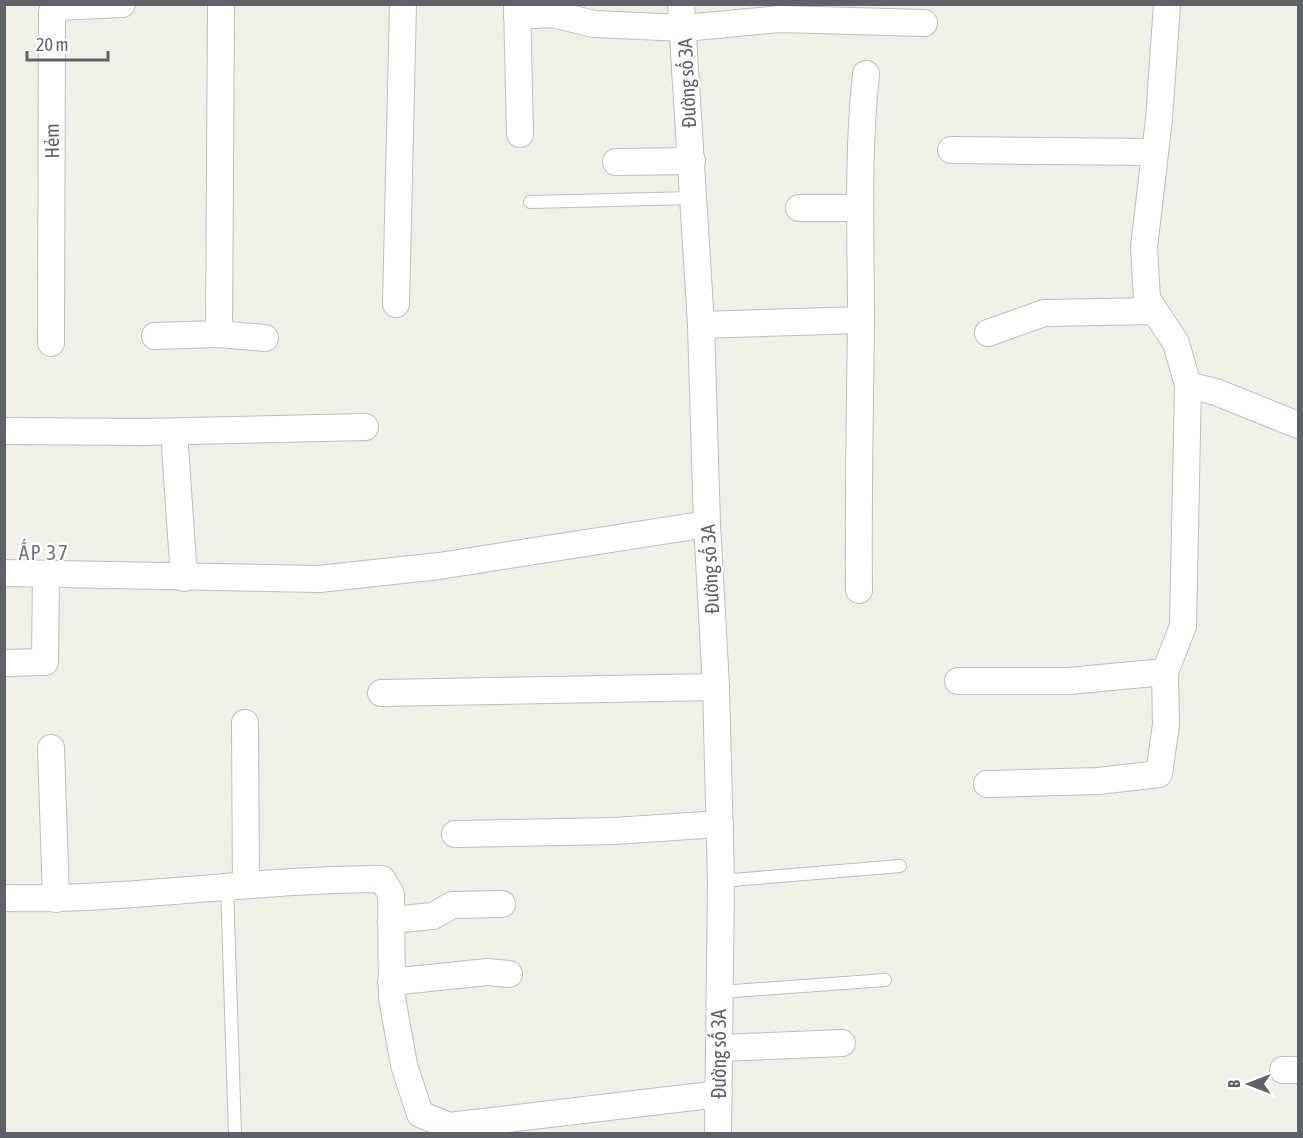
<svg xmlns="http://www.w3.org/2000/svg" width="1303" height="1138" font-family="'Asap Condensed',sans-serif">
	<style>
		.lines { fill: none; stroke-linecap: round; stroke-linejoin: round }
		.service-casing { stroke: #bbbec3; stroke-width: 14 }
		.minor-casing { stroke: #bbbec3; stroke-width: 28 }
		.service { stroke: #fff; stroke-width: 12 }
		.minor { stroke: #fff; stroke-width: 26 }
		.labels { text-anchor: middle; stroke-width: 4.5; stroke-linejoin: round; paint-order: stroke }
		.street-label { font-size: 20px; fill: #5e6268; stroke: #fff }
		.neighbourhood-label { font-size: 21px; letter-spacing: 1.5px; fill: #6f747a; stroke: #fff }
	</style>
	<rect width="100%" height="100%" fill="#f1f0e7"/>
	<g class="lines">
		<defs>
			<g id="service">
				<polyline points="530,202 694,198"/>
				<polyline points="721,881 900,866"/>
				<polyline points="227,886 235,1134"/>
				<polyline points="720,992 885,980"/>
			</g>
			<g id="minor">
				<polyline points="517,4 520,134"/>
				<polyline points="681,4 701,325 707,524 716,687 721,881 718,1134"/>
				<polyline points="1167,4 1159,119 1144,247 1147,299 1176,343 1188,385 1216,392 1298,425"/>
				<polyline points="517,16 553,14 594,24 684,28 780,19 924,23"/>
				<polyline points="951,150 1155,152"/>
				<polyline points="616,162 692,161"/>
				<polyline points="799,208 859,208"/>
				<polyline points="396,304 403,4"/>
				<polyline points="701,325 861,320"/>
				<polyline points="988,333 1044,313 1155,311"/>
				<polyline points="219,334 221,4"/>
				<polyline points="155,336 219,334 265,338"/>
				<polyline points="51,343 52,12 59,7 122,4"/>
				<polyline points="4,431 144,432 365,427"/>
				<polyline points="174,432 184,578"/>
				<polyline points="4,573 319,579 439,566 707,524"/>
				<path d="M859,590C858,500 860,410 861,321C861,238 857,157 866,74"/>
				<polyline points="4,663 45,662 46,574"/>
				<polyline points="958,681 1068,681 1165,672 1183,626 1188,385"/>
				<polyline points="381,693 716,687"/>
				<polyline points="245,723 246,885"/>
				<polyline points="51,748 56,899"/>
				<polyline points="987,784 1098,781 1159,774 1166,725 1165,672"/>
				<polyline points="455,834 614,831 720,824"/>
				<path d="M4,898C130,901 256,879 382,879L391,894L392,998L404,1065L420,1114L449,1126L719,1094"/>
				<polyline points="391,920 433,916 452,905 502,904"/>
				<polyline points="391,982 487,972 509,974"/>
				<polyline points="720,1048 842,1043"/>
				<polyline points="1283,1070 1298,1070"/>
			</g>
		</defs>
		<use href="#service" class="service-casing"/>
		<use href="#minor" class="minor-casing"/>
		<use href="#service" class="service"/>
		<use href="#minor" class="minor"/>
	</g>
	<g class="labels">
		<g class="street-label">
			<text transform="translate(687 83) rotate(-93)" y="7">Đường số 3A</text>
			<text transform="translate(52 141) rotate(-91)" y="7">Hẻm</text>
			<text transform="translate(710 569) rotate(-93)" y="7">Đường số 3A</text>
			<text transform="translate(719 1054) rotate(-90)" y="7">Đường số 3A</text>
		</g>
		<g class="neighbourhood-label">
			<text x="44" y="560">ẤP 37</text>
		</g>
	</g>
	<rect width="1303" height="1138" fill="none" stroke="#5e6268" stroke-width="12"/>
	<g transform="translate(1249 1084) rotate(270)" stroke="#ffffff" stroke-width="4.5" paint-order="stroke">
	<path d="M0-4.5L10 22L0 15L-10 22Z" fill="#5e6268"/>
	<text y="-9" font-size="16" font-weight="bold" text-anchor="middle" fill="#5e6268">B</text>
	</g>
	<path d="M27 51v9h81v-9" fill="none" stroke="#5e6268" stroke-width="3"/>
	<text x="36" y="51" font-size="18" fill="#5e6268" stroke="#ffffff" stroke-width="4.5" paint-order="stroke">20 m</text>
</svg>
